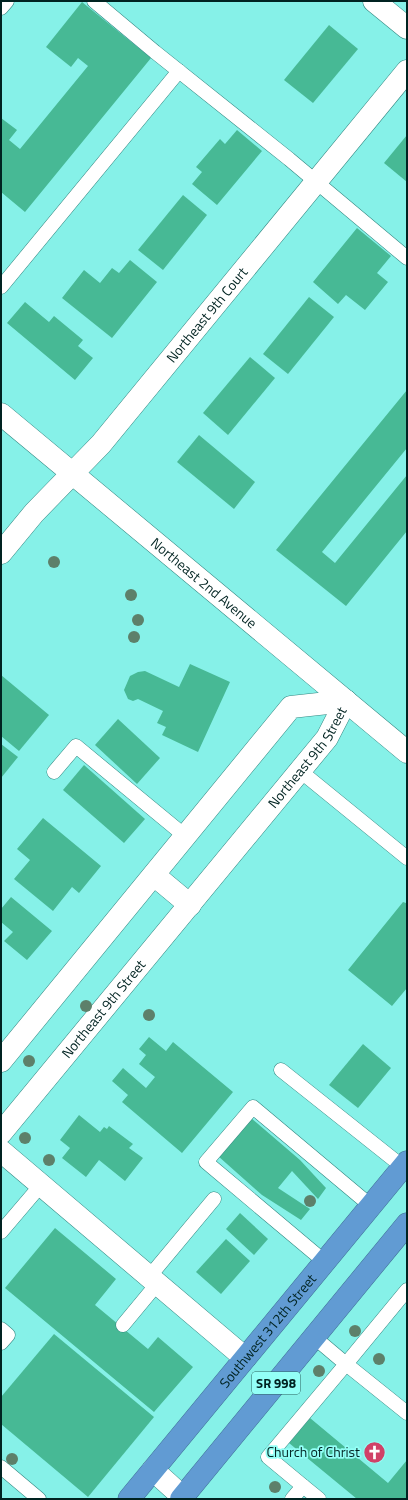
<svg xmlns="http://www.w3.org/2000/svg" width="408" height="1500" font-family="'Titillium Web',sans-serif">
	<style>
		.building { fill: #47b995 }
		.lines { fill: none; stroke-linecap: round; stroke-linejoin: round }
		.lane-casing { stroke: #338781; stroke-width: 15 }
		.street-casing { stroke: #338781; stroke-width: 23 }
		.highway-casing { stroke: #3f7195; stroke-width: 23 }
		.lane { stroke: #fff; stroke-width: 14 }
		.street { stroke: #fff; stroke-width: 22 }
		.highway { stroke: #619bd3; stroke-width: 22 }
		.tree { fill: #5d806a }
		.labels { text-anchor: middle; stroke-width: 3.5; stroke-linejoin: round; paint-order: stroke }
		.shield { fill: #93fff6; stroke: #2c6561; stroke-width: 1 }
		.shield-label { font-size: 13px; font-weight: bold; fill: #002321 }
		.street-label { font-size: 14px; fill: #002321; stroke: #93fff6 }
		.poi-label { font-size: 14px; fill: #002321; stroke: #93fff6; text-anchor: end }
	</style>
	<rect width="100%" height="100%" fill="#86f1e8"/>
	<g class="building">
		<polygon points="82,2 151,58 25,212 1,192 1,118 17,130 9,140 20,149 88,66 78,58 71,67 46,47"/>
		<polygon points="329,25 358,49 313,103 284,80"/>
		<polygon points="237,130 262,151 217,205 192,184 202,172 196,167 220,139 225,144"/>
		<polygon points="407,135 407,182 384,163"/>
		<polygon points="183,195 207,215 163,270 138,250"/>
		<polygon points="357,228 391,256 377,273 388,282 365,310 346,295 338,304 313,282"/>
		<polygon points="130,260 157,282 112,338 62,298 84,270 100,283 112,268 119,273"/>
		<polygon points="309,297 334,317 288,374 263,354"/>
		<polygon points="25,302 49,322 54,316 83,340 78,346 93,358 75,380 7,323"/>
		<polygon points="250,357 275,378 228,435 203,413"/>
		<polygon points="407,390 407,448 322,552 335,563 407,475 407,531 346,606 276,550"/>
		<polygon points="199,435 255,482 234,509 177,462"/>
		<polygon points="190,664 230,682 198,752 162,735 166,727 157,723 163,711 138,699 133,701 128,699 124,690 130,676 138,672 145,671 179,687"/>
		<polygon points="1,675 49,715 19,751 1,736"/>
		<polygon points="118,719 160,758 137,784 95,745"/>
		<polygon points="1,744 18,757 1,778"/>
		<polygon points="84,765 145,819 124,843 63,790"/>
		<polygon points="43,818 101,866 79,893 72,887 53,911 14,879 30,860 17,849"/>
		<polygon points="11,897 52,931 27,960 4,941 13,932 1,922 1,909"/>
		<polygon points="407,901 407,988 392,1006 348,970 403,902 406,903"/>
		<polygon points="149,1037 166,1051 173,1042 233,1092 182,1153 122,1102 128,1095 112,1081 123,1068 146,1088 155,1077 139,1064 146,1055 139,1049"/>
		<polygon points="363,1044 391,1068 358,1108 329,1085"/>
		<polygon points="79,1115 100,1132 104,1127 107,1129 109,1126 133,1144 129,1148 143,1158 125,1181 99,1160 86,1177 62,1158 70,1148 60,1140"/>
		<polygon points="251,1118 300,1160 326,1188 318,1199 292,1171 278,1188 310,1209 301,1220 262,1195 218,1156"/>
		<polygon points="240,1213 268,1239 254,1255 226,1229"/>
		<polygon points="55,1228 116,1279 95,1305 148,1349 158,1337 193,1367 154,1412 5,1288"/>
		<polygon points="226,1239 250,1261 221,1294 196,1272"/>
		<polygon points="54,1334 154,1417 88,1497 1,1424 1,1397"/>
		<polygon points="310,1418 388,1483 407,1460 407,1499 357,1499 289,1443"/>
	</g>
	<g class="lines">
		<defs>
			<g id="lane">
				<polyline points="94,1 155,52 289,159 407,258"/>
				<polyline points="1,8 7,1"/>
				<polyline points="1,287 179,71"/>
				<polyline points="299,770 407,858"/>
				<polyline points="54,772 76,746 185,836"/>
				<polyline points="281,1070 403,1167"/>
				<polyline points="1,1232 41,1185"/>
				<polyline points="325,1262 206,1162 253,1107 371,1206"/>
				<polyline points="149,1277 214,1199"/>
				<polyline points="407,1290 346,1364 407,1413"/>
				<polyline points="123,1325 157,1284"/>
				<polyline points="1,1329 8,1335 1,1343"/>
				<polyline points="1,1467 39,1499"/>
				<polyline points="303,1486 319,1499"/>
				<polyline points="292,1499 303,1486 268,1457 346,1364 314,1337"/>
			</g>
			<g id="street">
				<polyline points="374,1 407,28"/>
				<path id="s1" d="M1,414L407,752"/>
				<path id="s2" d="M1,553L34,513L101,444L407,71"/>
				<polyline points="154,875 190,905"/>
				<polyline points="1,1061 291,707 346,701"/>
				<path id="s3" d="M1,1133L327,738L346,701"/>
				<polyline points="1,1151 245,1358"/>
				<polyline points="153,1470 185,1499"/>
			</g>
			<g id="highway">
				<path id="s4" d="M129,1499L407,1162"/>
				<polyline points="181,1499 407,1224"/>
			</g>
		</defs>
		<use href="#lane" class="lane-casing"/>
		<use href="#street" class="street-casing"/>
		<use href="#highway" class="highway-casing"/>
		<use href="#lane" class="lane"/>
		<use href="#street" class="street"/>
		<use href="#highway" class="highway"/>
	</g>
	<g class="tree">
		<circle cx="54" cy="562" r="6"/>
		<circle cx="131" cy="595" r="6"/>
		<circle cx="138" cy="620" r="6"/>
		<circle cx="134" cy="637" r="6"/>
		<circle cx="86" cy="1006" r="6"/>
		<circle cx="149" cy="1015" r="6"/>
		<circle cx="29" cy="1061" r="6"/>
		<circle cx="25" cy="1138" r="6"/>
		<circle cx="49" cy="1160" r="6"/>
		<circle cx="310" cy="1201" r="6"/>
		<circle cx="355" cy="1331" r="6"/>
		<circle cx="379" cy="1359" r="6"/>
		<circle cx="319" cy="1371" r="6"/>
		<circle cx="12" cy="1459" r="6"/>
		<circle cx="275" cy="1487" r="6"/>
	</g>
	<defs>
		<symbol id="church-disc" viewBox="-11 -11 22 22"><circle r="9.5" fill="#d04167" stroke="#93fff6"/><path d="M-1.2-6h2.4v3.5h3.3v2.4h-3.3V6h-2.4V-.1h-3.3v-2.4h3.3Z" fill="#fff"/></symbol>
	</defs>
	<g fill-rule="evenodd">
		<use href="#church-disc" x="362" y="1440" width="25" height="25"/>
	</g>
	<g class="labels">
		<rect class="shield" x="252" y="1372" width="48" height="22" rx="3"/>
		<g class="shield-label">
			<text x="276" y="1388">SR 998</text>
		</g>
		<g class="street-label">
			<text dy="5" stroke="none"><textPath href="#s2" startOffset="315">Northeast 9th Court</textPath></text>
			<text dy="5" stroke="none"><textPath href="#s1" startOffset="264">Northeast 2nd Avenue</textPath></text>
			<text dy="5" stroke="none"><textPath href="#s3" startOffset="485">Northeast 9th Street</textPath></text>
			<text dy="5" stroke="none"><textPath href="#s3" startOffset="161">Northeast 9th Street</textPath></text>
			<text dy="5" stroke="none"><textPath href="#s4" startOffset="218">Southwest 312th Street</textPath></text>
		</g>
		<g class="poi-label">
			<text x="360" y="1457">Church of Christ</text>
		</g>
	</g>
	<rect width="408" height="1500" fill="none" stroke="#002321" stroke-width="4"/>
</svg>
